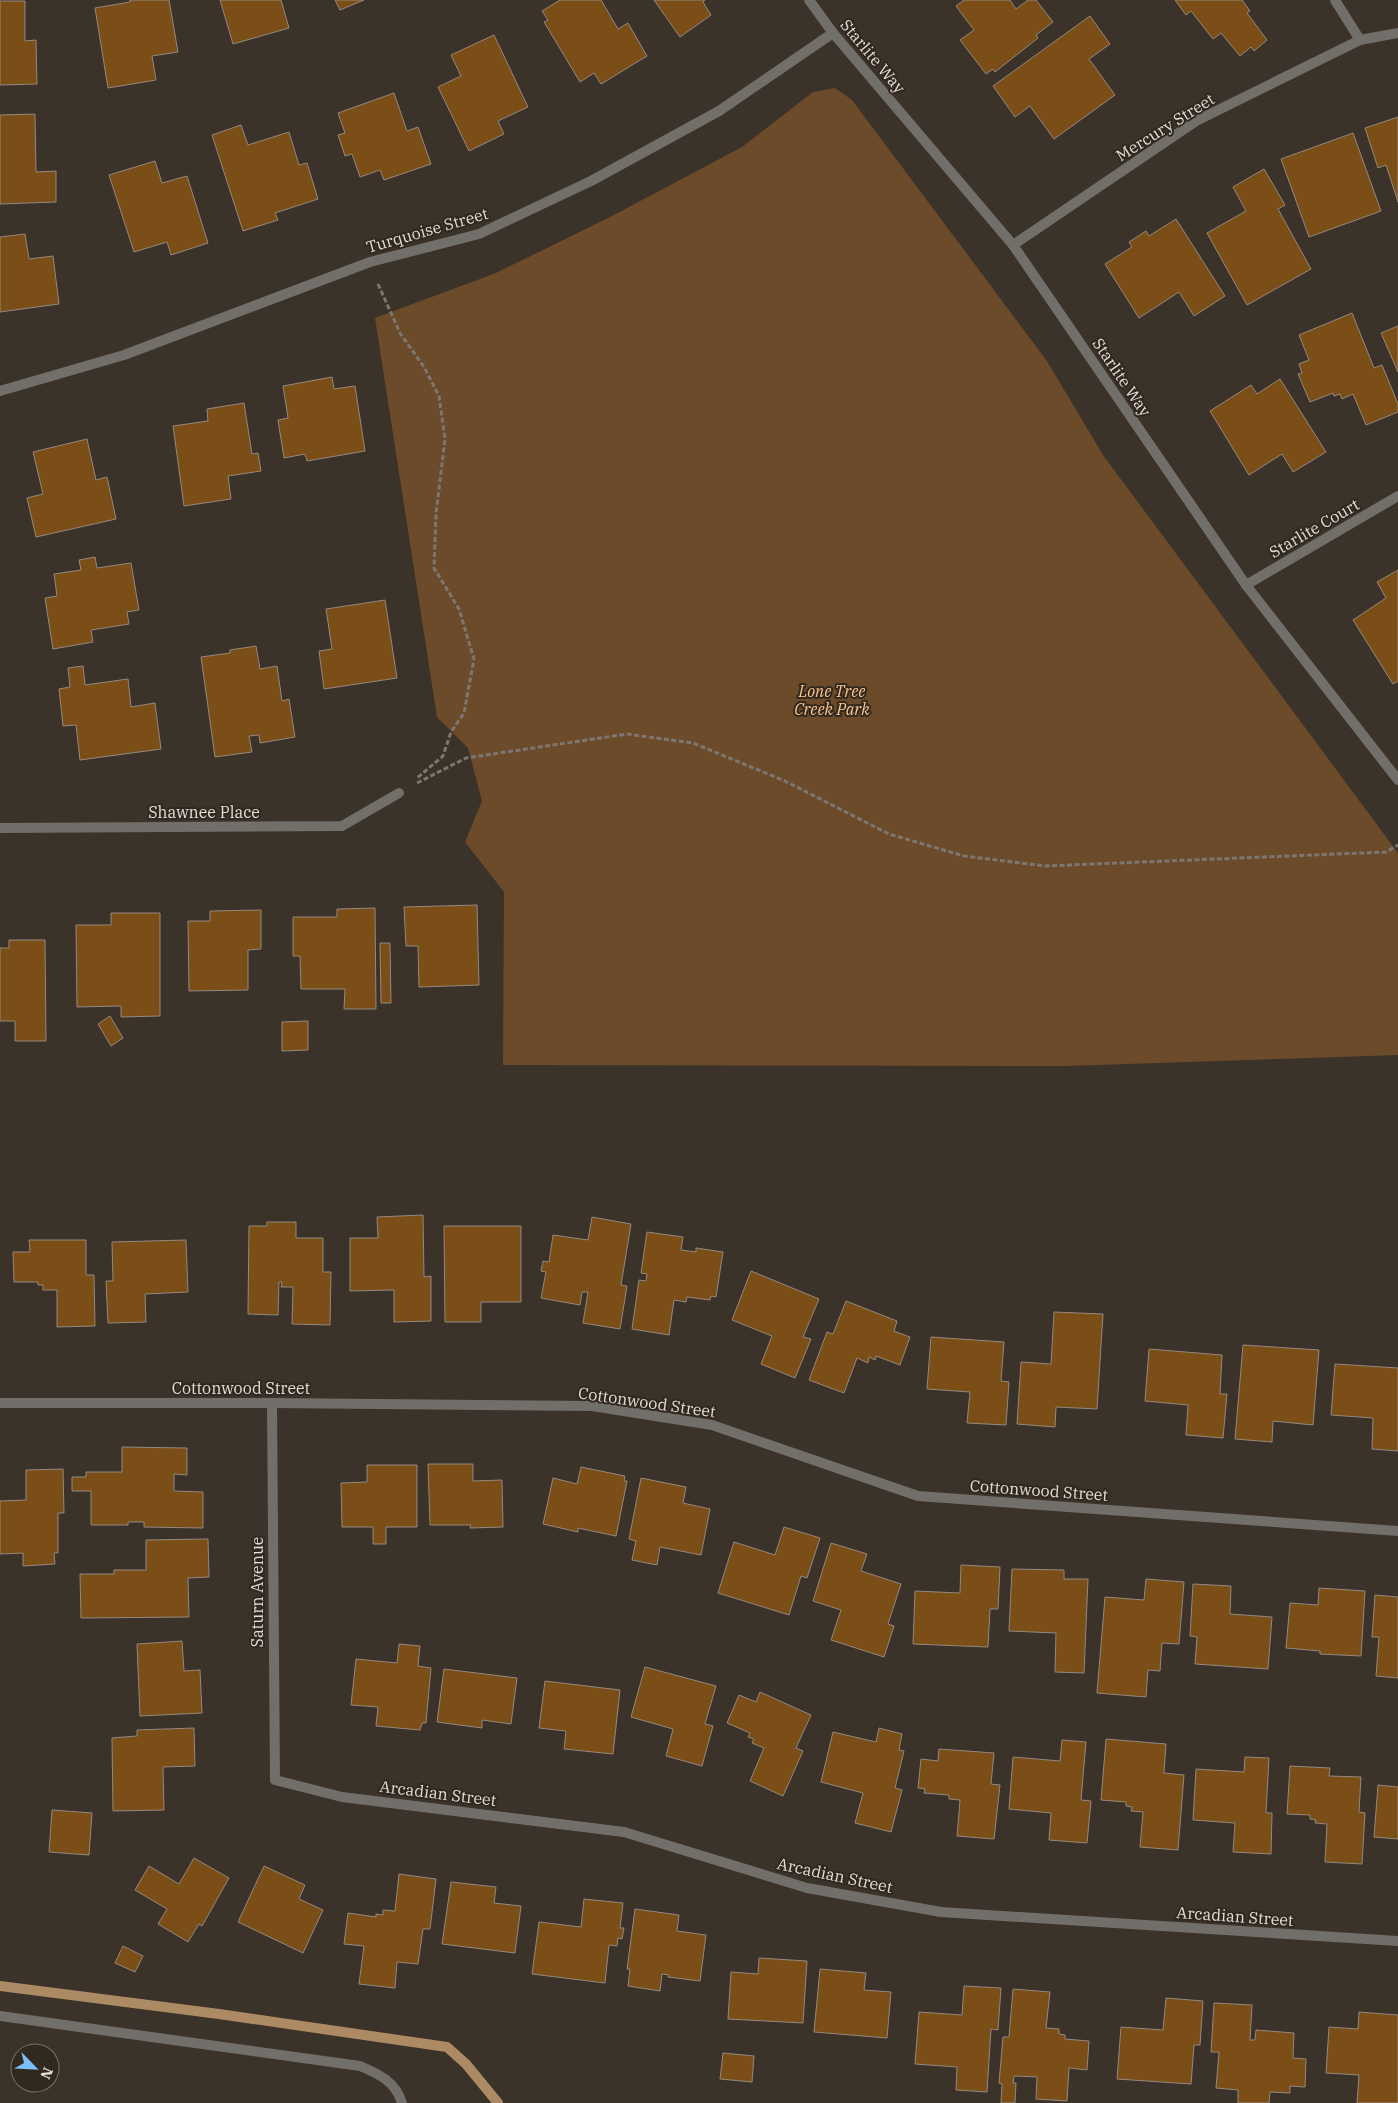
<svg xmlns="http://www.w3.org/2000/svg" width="1398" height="2103" font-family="'IBM Plex Serif',serif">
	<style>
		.green { fill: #6b4b2a }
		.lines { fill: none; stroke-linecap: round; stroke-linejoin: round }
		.stream { stroke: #ac8a64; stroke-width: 10 }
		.building { fill: #7b4e17; stroke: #94897f }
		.path { stroke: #7e766f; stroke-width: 3; stroke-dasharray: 5 2.5; stroke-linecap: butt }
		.service { stroke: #726e69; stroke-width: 10 }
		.minor { stroke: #726e69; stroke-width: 10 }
		.labels { text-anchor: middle; stroke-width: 4; stroke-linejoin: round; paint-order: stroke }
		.street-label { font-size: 16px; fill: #e3ddd7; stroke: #31281f }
		.park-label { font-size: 16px; font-style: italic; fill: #fec68d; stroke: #31281f }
	</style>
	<rect width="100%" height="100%" fill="#3b3229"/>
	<polygon class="green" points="835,88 852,100 1047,361 1103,455 1398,853 1398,1055 1066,1066 503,1065 504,892 465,842 482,801 468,748 437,717 375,318 496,273 610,217 742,147 813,92"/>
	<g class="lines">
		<polyline class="stream" points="0,1986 219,2014 447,2047 466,2064 498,2103"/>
	</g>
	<g class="building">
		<polygon points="130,0 169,0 178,52 152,56 156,80 108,88 95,8 130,2"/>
		<polygon points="220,0 281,0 289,28 233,44"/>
		<polygon points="335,0 364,0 340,10"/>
		<polygon points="560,0 601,0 618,29 628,23 647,56 601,84 594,73 580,82 544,22 548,20 542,11"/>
		<polygon points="654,0 705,0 703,2 711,15 680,37"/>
		<polygon points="964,0 1010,0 1016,9 1028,0 1036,0 1053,22 1036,35 1038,38 995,72 993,69 986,74 960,40 974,30 956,6"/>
		<polygon points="1175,0 1242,0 1250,11 1247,13 1267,40 1254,51 1251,47 1240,56 1221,33 1213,39 1191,11 1186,15"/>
		<polygon points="0,1 25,1 25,41 36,40 37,84 0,85"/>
		<polygon points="1090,16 1110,44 1089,59 1115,95 1054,139 1030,106 1015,117 993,86"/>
		<polygon points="494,35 528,107 498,121 504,134 469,151 438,87 461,76 451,55"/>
		<polygon points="394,93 407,131 418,127 431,164 384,180 380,170 360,177 352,154 345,156 338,135 345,133 338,113"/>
		<polygon points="35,114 36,172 56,171 56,202 0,204 0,115"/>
		<polygon points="1398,117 1398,202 1386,165 1378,168 1365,128"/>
		<polygon points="241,125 248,145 289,132 299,165 307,163 318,199 275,213 278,220 243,231 212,135"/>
		<polygon points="1353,133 1381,211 1309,237 1281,159"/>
		<polygon points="155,161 162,183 187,176 208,243 171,255 167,242 134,252 109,175"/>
		<polygon points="1264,169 1285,205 1278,209 1311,269 1247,305 1207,233 1246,211 1233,187"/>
		<polygon points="1176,219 1225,296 1194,316 1179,292 1139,318 1105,264 1132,247 1129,242 1146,231 1149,236"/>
		<polygon points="25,234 29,259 53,256 59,304 0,312 0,237"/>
		<polygon points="1352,313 1374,368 1382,365 1398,404 1398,412 1366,425 1353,394 1342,399 1340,394 1334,396 1333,393 1310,402 1298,374 1302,373 1299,364 1309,360 1299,335"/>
		<polygon points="1398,326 1398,372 1381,333"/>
		<polygon points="332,377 334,389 355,386 365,451 307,461 305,454 284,458 278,420 288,418 283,386"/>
		<polygon points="1280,379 1326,452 1293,472 1282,454 1249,475 1210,411 1251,385 1257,394"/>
		<polygon points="244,403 252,454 258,453 261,471 228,476 231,499 184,506 173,426 208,421 207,409"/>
		<polygon points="87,439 96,480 107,477 116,519 36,537 27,498 43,494 33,452"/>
		<polygon points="95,557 97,568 131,563 139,610 127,612 129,624 91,630 93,642 53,649 45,598 57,596 54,574 81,570 79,560"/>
		<polygon points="1398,570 1398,681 1393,684 1353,620 1386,598 1377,582"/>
		<polygon points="385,600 397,678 324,689 319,651 332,649 326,609"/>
		<polygon points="256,646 260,669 277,666 282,701 289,699 295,737 260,743 259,735 249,736 252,752 215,757 201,657 230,653 230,650"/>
		<polygon points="83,666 85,685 128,679 131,707 155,703 161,749 80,760 76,725 63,726 59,689 70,687 68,668"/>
		<polygon points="477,905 479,985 419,987 418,946 406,946 404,907"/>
		<polygon points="375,908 376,1009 344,1009 345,989 301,989 300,956 293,956 293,917 337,917 337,909"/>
		<polygon points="261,910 261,949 248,950 248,990 189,991 188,921 210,921 210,911"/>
		<polygon points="111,913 160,913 160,1016 121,1017 121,1006 77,1007 76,925 111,925"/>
		<polygon points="9,940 45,940 46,1041 15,1041 15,1021 0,1021 0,948 9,948"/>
		<polygon points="380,943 390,943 391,1003 381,1003"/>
		<polygon points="110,1016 123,1038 111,1046 98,1024"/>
		<polygon points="308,1021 308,1050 282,1051 282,1022"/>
		<polygon points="423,1215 424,1277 431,1276 431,1321 394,1322 394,1290 350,1291 350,1238 378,1238 377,1217"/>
		<polygon points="592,1217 631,1224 621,1285 627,1286 620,1329 583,1323 588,1292 582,1292 580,1305 541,1298 546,1272 541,1271 543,1261 549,1262 553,1235 588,1240"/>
		<polygon points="267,1222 296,1222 296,1238 323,1238 323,1272 331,1272 330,1325 292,1324 293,1287 281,1287 282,1282 279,1282 278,1315 248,1314 249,1226 267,1226"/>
		<polygon points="444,1226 521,1226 521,1302 481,1302 481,1322 445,1322"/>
		<polygon points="647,1232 683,1237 681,1250 696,1252 696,1248 723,1252 716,1297 711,1296 710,1300 687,1297 686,1302 674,1300 669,1335 632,1329 639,1280 646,1281 647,1274 641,1273"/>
		<polygon points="29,1240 86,1240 86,1275 94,1275 95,1326 57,1327 57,1290 43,1290 43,1285 38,1285 38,1282 14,1282 13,1252 30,1252"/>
		<polygon points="186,1240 188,1292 145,1294 146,1322 108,1323 106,1281 113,1281 112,1242"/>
		<polygon points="751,1271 819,1299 803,1337 811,1339 795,1378 761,1364 772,1336 732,1320"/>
		<polygon points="846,1301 897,1321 894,1331 910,1337 900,1365 876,1356 875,1360 869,1357 868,1363 857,1358 844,1393 809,1380 827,1332 833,1334"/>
		<polygon points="1054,1312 1103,1314 1097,1409 1056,1407 1055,1427 1017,1424 1021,1362 1051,1364"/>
		<polygon points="931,1337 1004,1342 1001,1381 1009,1382 1006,1425 967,1423 970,1392 927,1389"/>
		<polygon points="1243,1345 1319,1350 1313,1425 1273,1421 1272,1442 1235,1439"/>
		<polygon points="1149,1349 1222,1355 1220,1394 1227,1394 1223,1438 1186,1435 1188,1405 1145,1401"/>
		<polygon points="1335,1364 1398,1368 1398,1451 1372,1449 1373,1418 1331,1415"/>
		<polygon points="122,1447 187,1448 187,1475 174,1474 174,1491 203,1492 203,1528 144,1527 144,1522 128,1522 128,1525 91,1525 91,1491 72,1491 72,1477 86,1477 86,1472 122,1472"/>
		<polygon points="428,1464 473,1464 473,1481 502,1480 503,1527 470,1528 471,1525 430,1525"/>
		<polygon points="367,1465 417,1465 417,1527 386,1527 386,1544 373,1544 373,1527 342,1527 341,1483 367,1482"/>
		<polygon points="581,1467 625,1476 624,1481 627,1481 616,1536 578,1528 578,1532 543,1524 553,1478 577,1484"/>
		<polygon points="63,1469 64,1513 58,1513 58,1553 54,1553 55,1564 23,1566 23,1553 0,1554 0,1501 26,1500 26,1470"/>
		<polygon points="641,1478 686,1487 683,1503 710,1509 701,1555 660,1547 657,1565 632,1560 636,1541 629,1539"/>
		<polygon points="784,1527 820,1538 807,1578 801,1576 789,1615 718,1593 734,1542 775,1555"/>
		<polygon points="208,1539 209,1577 188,1578 189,1617 81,1618 80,1574 114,1574 114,1570 146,1570 146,1540"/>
		<polygon points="831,1543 867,1554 861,1571 901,1584 888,1624 894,1626 884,1657 831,1640 841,1610 813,1601"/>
		<polygon points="961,1565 1000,1567 998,1609 990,1609 988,1647 913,1644 915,1591 960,1593"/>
		<polygon points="1012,1569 1064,1570 1064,1579 1088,1579 1084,1673 1055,1672 1056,1633 1009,1631"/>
		<polygon points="1146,1579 1184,1582 1179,1644 1162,1643 1160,1671 1148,1670 1146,1697 1097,1693 1105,1597 1144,1600"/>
		<polygon points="1193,1584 1231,1586 1230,1614 1272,1617 1268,1669 1195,1664 1197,1637 1190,1636"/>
		<polygon points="1319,1588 1365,1591 1361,1656 1320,1654 1320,1651 1286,1648 1290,1603 1318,1605"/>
		<polygon points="1375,1595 1398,1597 1398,1678 1376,1676 1379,1637 1372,1637"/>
		<polygon points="182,1641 184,1671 200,1670 202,1713 140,1716 137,1644"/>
		<polygon points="399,1644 420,1646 418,1666 431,1668 426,1723 422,1723 420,1730 376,1726 378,1707 351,1705 356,1659 397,1663"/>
		<polygon points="645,1667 716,1686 705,1724 713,1726 702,1766 666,1756 673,1729 631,1717"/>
		<polygon points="444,1669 517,1678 511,1724 482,1720 482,1728 437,1722"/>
		<polygon points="545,1681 620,1690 613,1754 564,1749 566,1731 539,1728"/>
		<polygon points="760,1692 811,1715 796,1748 803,1751 783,1796 750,1781 764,1748 752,1743 754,1739 748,1737 750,1733 727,1723 739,1695 756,1702"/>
		<polygon points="194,1728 195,1766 163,1767 164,1810 113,1811 112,1738 137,1736 137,1730"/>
		<polygon points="879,1728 902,1734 899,1750 904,1751 895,1788 902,1790 891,1832 855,1823 863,1793 821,1782 833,1732 876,1742"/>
		<polygon points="1106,1739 1166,1744 1164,1773 1184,1775 1178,1850 1140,1847 1143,1812 1131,1811 1132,1807 1126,1806 1126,1802 1101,1800"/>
		<polygon points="1062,1740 1086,1742 1081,1800 1091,1801 1087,1843 1049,1840 1051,1813 1009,1809 1013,1757 1060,1761"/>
		<polygon points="939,1749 994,1753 991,1784 1000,1785 994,1839 957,1836 960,1800 949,1799 949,1795 924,1793 925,1789 918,1788 921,1759 938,1761"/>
		<polygon points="1245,1757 1269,1758 1266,1813 1272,1813 1271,1854 1233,1852 1235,1823 1193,1820 1196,1769 1244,1772"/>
		<polygon points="1290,1766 1330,1768 1329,1776 1361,1777 1359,1812 1365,1813 1362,1864 1325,1862 1327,1824 1315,1823 1316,1820 1310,1819 1310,1815 1287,1814"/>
		<polygon points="1378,1785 1398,1787 1398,1839 1374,1837"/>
		<polygon points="52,1810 92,1813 89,1855 49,1852"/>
		<polygon points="194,1858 229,1878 202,1926 199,1924 188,1942 158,1924 167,1909 135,1890 149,1866 179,1884"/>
		<polygon points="264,1866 305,1885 299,1899 323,1910 303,1953 238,1922"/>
		<polygon points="399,1874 436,1879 430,1929 423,1929 418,1964 397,1962 395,1988 359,1984 364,1946 344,1944 348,1913 376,1917 376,1914 383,1915 383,1910 395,1911"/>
		<polygon points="451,1882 496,1887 494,1903 521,1906 515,1953 442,1944"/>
		<polygon points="584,1899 623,1903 620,1928 624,1928 622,1939 618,1938 617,1946 609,1945 605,1983 532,1974 539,1922 581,1927"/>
		<polygon points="635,1909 679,1915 677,1931 706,1935 700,1981 668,1977 669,1975 662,1974 660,1991 628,1986 630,1969 627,1969"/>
		<polygon points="123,1946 143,1956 135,1972 115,1963"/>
		<polygon points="759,1958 807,1961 803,2023 728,2019 731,1972 758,1974"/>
		<polygon points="820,1969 866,1973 864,1990 891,1992 887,2038 814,2032"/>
		<polygon points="964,1986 1001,1988 998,2030 991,2029 987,2092 956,2090 957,2067 915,2064 919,2012 962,2015"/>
		<polygon points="1013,1989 1050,1992 1046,2028 1059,2029 1059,2034 1065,2035 1065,2039 1089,2041 1087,2070 1069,2068 1067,2101 1036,2099 1037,2077 1014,2076 1013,2083 1016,2083 1015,2103 1001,2103 1002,2084 999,2083 1003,2037 1009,2037"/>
		<polygon points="1166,1998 1203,2001 1200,2045 1194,2045 1191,2084 1117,2079 1121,2027 1163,2030"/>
		<polygon points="1214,2003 1252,2005 1250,2040 1255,2040 1256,2030 1294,2033 1293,2058 1306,2059 1305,2087 1290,2086 1290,2093 1270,2092 1269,2103 1238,2103 1238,2090 1216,2088 1219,2052 1211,2052"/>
		<polygon points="1359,2012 1398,2015 1398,2103 1357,2103 1359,2075 1326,2073 1329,2027 1358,2029"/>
		<polygon points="723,2053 754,2056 752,2082 720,2079"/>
	</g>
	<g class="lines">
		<g class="path">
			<polyline points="378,284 400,333 424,367 439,396 445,439 436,514 434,568 459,609 474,659 464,713 451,732 443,756 417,778"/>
			<polyline points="417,783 466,758 627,734 693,743 785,781 889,834 964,856 1045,866 1386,852 1398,845"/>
		</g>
		<path class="service" d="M0,2016L360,2066C379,2074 396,2082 402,2103"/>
		<g class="minor">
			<polyline points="809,0 833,33 1013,245 1246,585 1398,780"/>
			<polyline points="1335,0 1360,40"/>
			<polyline points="1013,245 1196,121 1360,40 1398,33"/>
			<polyline points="0,391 124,355 370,262 479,234 591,181 719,111 833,33"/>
			<polyline points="1246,585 1398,496"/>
			<polyline points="0,828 342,826 399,793"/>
			<polyline points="0,1403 272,1403 592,1406 712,1425 918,1496 1398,1531"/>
			<polyline points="272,1403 275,1780 342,1797 624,1832 807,1888 941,1912 1398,1941"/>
		</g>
	</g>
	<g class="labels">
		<g class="street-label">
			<text transform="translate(873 56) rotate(50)" y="6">Starlite Way</text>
			<text transform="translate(1165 127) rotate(-32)" y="6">Mercury Street</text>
			<text transform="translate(427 230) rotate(-16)" y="6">Turquoise Street</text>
			<text transform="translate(1122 377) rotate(56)" y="6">Starlite Way</text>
			<text transform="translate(1314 528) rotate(-30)" y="6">Starlite Court</text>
			<text x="204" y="818">Shawnee Place</text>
			<text x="241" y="1394">Cottonwood Street</text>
			<text transform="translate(647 1402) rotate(8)" y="6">Cottonwood Street</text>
			<text transform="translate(1039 1490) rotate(4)" y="6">Cottonwood Street</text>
			<text transform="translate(257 1592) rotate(-90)" y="6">Saturn Avenue</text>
			<text transform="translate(438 1793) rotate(7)" y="6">Arcadian Street</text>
			<text transform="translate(835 1875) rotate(12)" y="6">Arcadian Street</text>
			<text transform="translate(1235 1916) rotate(4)" y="6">Arcadian Street</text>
		</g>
		<g class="park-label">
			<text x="832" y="697">Lone Tree<tspan x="832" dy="18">Creek Park</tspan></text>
		</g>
	</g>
	<g transform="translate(35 2068) rotate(114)"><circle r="24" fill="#31281f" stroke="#787069"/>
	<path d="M0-4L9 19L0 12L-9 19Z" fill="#7bbef9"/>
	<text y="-8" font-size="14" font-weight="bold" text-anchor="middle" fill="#e3ddd7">N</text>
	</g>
</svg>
